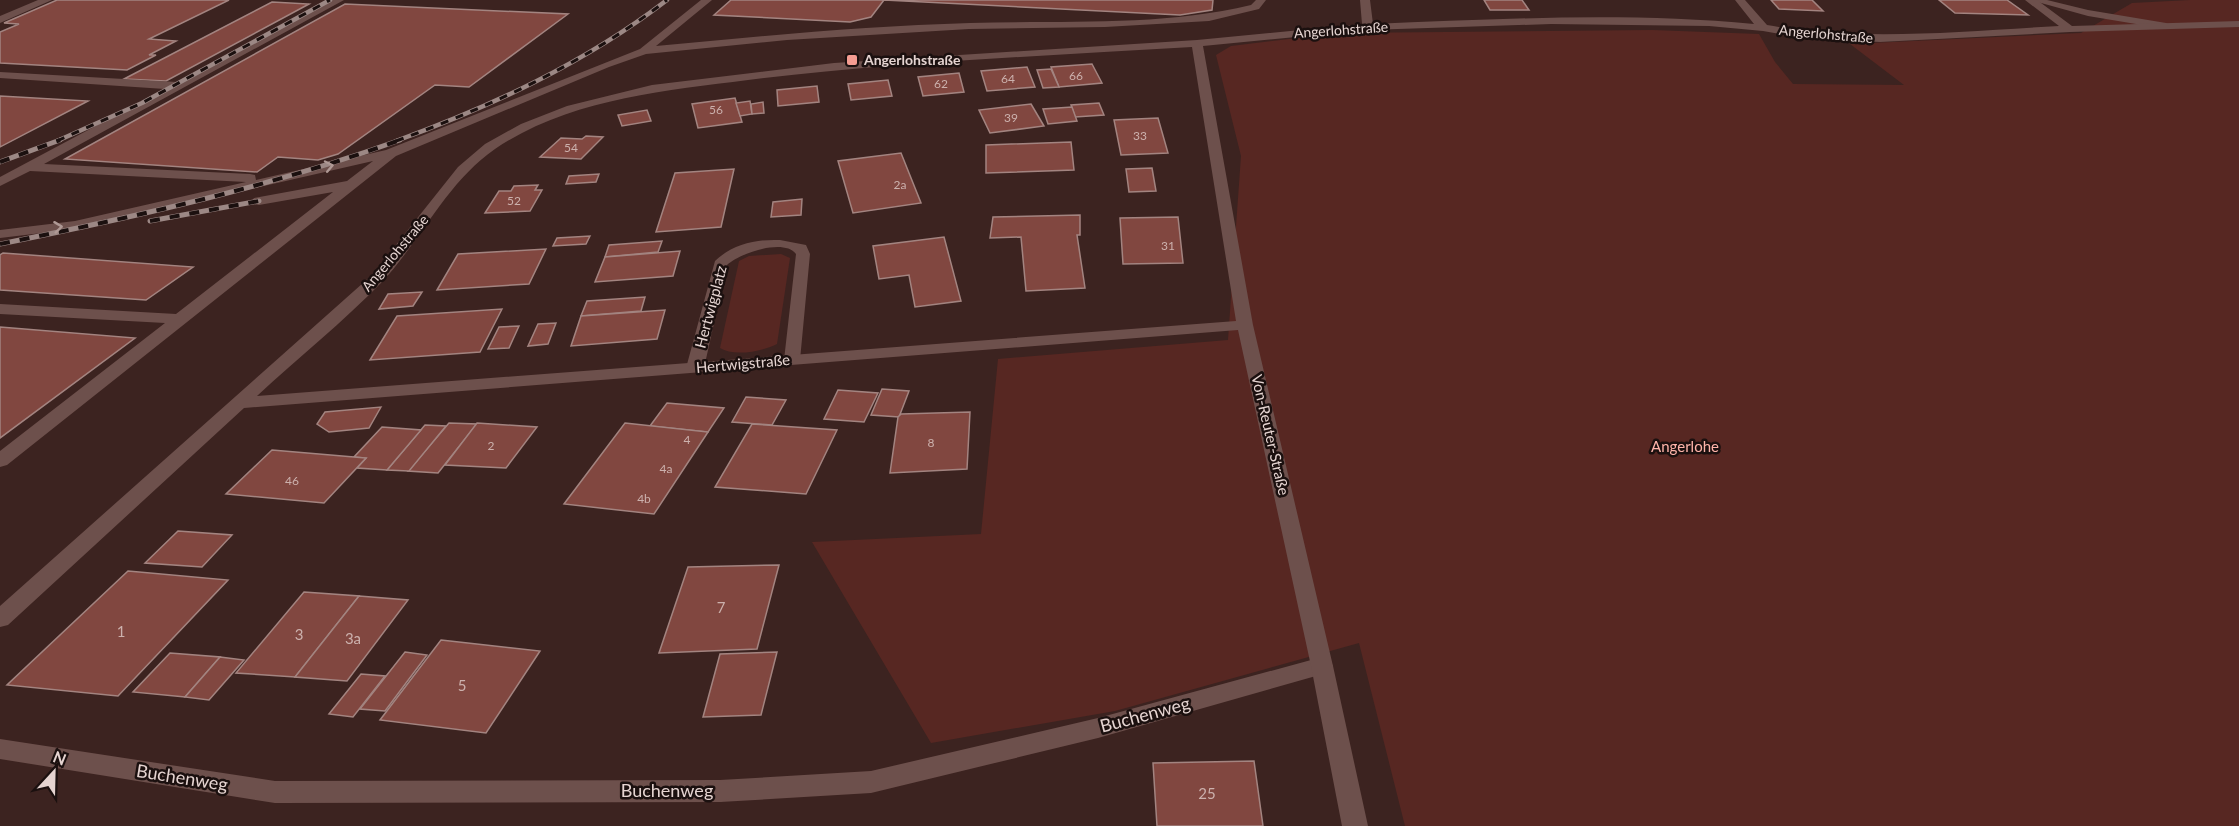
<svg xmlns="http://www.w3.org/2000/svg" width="2239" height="826" font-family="Lato,sans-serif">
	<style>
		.green { fill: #572722 }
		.building { fill: #814740; stroke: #a38480; stroke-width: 1.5 }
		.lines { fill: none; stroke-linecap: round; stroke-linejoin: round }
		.lane { fill: #6d504c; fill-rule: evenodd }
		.street { fill: #6d504c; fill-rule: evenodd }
		.rail-far1-casing { stroke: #9c8885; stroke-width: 4.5 }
		.rail-casing { stroke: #9c8885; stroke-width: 5 }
		.rail-far1 { stroke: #1b100f; stroke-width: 3; stroke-dasharray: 8; stroke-linecap: butt }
		.rail { stroke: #1b100f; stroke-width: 4; stroke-dasharray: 10; stroke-linecap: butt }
		.oneway { stroke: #af9995 }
		.poi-dot { fill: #f59c91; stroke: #1b100f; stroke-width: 2 }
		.labels { text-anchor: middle; stroke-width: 5; stroke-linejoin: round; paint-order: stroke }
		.number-label { font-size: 12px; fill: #ccb1ad }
		.far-street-label { font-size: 14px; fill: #e5d4d1; stroke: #1b100f }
		.far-poi-label { font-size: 14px; font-weight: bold; fill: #e5d4d1; stroke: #1b100f; text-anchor: start }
		.street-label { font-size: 15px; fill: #e5d4d1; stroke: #1b100f }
		.park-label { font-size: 15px; fill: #ffb4aa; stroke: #1b100f }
		.near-number-label { font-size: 15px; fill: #ccb1ad }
		.near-street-label { font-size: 18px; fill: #e5d4d1; stroke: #1b100f }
	</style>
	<rect width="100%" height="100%" fill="#3c2320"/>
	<g class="green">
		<polygon points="2190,0 2239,0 2239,826 1405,826 1359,643 1115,711 931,743 812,542 981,534 998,359 1228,340 1241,156 1216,55 1231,46 1340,33 1652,30 1759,34 1775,62 1793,84 1904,85 1850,44 2081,33 2132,3"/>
		<path d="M781,254L790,258L777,344C763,351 734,357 720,348L739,261L749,256Z"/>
	</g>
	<g class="building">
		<polygon points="57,0 229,0 149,39 176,41 149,55 156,55 127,70 0,63 0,32 19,24 4,23"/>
		<polygon points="731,0 1213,0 1212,10 1180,15 884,0 871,17 850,22 714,15"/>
		<polygon points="1484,0 1522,0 1529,10 1490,10"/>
		<polygon points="1771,0 1812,0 1823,11 1779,9"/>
		<polygon points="1939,0 2007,0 2028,15 1955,13"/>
		<polygon points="272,2 309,4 166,81 124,79"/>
		<polygon points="345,4 568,14 469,87 435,85 338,154 318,160 278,157 257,172 65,159"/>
		<polygon points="1092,64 1102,83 1059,87 1051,67"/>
		<polygon points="1027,67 1035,87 987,91 981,71"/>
		<polygon points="1051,69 1059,87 1043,88 1037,70"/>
		<polygon points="959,73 964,92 923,96 918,77"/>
		<polygon points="888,80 892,96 851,100 848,84"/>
		<polygon points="817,86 819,102 778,106 777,90"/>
		<polygon points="0,96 88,101 0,147"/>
		<polygon points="735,98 742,122 698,128 692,104"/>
		<polygon points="750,101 752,114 740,116 736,103"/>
		<polygon points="763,102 764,113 752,114 751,104"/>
		<polygon points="1099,103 1104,115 1075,117 1071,105"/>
		<polygon points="1031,104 1044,126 990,133 979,110"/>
		<polygon points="1072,107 1077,121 1048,124 1043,109"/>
		<polygon points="647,110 651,121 622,126 618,115"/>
		<polygon points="1158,118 1168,153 1121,155 1114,120"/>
		<polygon points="586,136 603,137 581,159 540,157 561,138 582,139"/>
		<polygon points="1071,142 1074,170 986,173 986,145"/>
		<polygon points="901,153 921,203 853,213 838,161"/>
		<polygon points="1152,168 1156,191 1129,192 1126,169"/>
		<polygon points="734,169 721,227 656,232 675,173"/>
		<polygon points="599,174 596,182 566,184 569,176"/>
		<polygon points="538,185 535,190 542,190 530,211 485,213 499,191 511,191 514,186"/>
		<polygon points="802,199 801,215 771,217 773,202"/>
		<polygon points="1080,215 1080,235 1077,235 1085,288 1026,291 1021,237 990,238 993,217"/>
		<polygon points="1178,217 1183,263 1123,264 1120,218"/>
		<polygon points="590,236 586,244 553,246 557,238"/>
		<polygon points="944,237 961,301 915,307 909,275 879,279 873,246"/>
		<polygon points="662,241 658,252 605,257 609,245"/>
		<polygon points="546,249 529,284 437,290 458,254"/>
		<polygon points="680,251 673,276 595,282 605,257"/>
		<polygon points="3,253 193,267 146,300 0,290 0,255"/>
		<polygon points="422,292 413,306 379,309 388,294"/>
		<polygon points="645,297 641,311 581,316 587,301"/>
		<polygon points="502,309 480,352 370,360 397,316"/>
		<polygon points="665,310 657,339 571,346 581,316"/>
		<polygon points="556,323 548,344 528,346 538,324"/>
		<polygon points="519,326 509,348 488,349 499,327"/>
		<polygon points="0,327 135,338 0,438"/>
		<polygon points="882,389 909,391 899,417 871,415"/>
		<polygon points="838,390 878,393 864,422 824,419"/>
		<polygon points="746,397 786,400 772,425 732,422"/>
		<polygon points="667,403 724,408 708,432 650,426"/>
		<polygon points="381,407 369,428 329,432 317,424 325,412"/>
		<polygon points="970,412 967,469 890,473 898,417 901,414"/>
		<polygon points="449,423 477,424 438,473 408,471"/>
		<polygon points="477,423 537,427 506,468 445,465"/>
		<polygon points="625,423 708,432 654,514 564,504"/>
		<polygon points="752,424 837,430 806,494 715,487"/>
		<polygon points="425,425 446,426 409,471 387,470"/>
		<polygon points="382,427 421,430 387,470 357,468 366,458 354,457"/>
		<polygon points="272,450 354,457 366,458 324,503 226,494"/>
		<polygon points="178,531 232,535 202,567 145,563"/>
		<polygon points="779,565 757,649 659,653 688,567"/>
		<polygon points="128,571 228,580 118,696 7,685"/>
		<polygon points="304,592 359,596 295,677 236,673"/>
		<polygon points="359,596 408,600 347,681 295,677"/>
		<polygon points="441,640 540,651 486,733 380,720"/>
		<polygon points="405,652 427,655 385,711 360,709"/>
		<polygon points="777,652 761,715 703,717 720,654"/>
		<polygon points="170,653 220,657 185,697 133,692"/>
		<polygon points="220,657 244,660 209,700 185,697"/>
		<polygon points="361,674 385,676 353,717 329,714"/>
		<polygon points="1254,761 1263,826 1157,826 1153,763"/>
	</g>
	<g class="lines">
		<g class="lane">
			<polygon points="38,0 52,0 0,23 0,16"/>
			<path d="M331,0H344L44,164L250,174L255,175L256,180L386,150L640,49L701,0H712L656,46C761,36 865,26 970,23C1064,20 1160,27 1251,5L1256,0H1266L1259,9L1209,21L1105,27L969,29L787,40L646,54L609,67L396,156L7,465L0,467V451L165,323L0,314V304L176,314L333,192L259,205L254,204L252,201L254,198L347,181L373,161L75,229L0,238V230L75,221L246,182L30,171L0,186V177L165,89L0,78V72L177,82Z"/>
			<polygon points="2030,0 2047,0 2088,10 2166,23 2171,26 2166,29 2088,16"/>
			<path d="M780,240L806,245L810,254L800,360L798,364H786L784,360L796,254C784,238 740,253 727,265L704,368L701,372H689L686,368L715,261C733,244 756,239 780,240Z"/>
			<polygon points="1322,657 1330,660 1333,666 1330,672 1098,738 871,793 720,802 711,799 707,791 711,783 720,780 871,771 1098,718"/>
		</g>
		<g class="street">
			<path d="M1360,0H1370L1373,24C1500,19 1627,12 1754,24L1735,0H1745L1767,25C1863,42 1962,31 2059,26L2025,0H2037L2072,26L2239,21V27L2070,32L1880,42L1803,38L1763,31L1709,26L1551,24L1368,30L1203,46L1253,325L1333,666L1368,826H1342L1311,666L1238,330L244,408L8,625L0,627V606L372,275L458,167L485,144L521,124L567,106L652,85L834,63L1197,40L1362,24ZM1192,47L1236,321L257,396C298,358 343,322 382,282C421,240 447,182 495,149C569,99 663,91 748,80C895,62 1044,56 1192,47Z"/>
			<polygon points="0,739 275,781 720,780 729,783 733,791 729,799 720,802 275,803 0,759"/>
		</g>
		<defs>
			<g id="rail-far1">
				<polyline points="57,141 142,103 330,0"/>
				<path d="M396,141C492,106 585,63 667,0"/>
			</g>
			<g id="rail">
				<polyline points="0,162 60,140"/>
				<polyline points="150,221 259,201"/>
				<path d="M0,244C135,217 270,187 400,140"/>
			</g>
		</defs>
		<use href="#rail-far1" class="rail-far1-casing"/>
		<use href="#rail" class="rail-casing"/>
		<use href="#rail-far1" class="rail-far1"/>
		<use href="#rail" class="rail"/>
	</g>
	<defs><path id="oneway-chevron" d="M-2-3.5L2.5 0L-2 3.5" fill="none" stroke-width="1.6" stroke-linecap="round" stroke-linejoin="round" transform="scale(1.5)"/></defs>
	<g class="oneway">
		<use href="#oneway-chevron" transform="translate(329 166) rotate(-12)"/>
		<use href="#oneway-chevron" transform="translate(58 227) rotate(-7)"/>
	</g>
	<rect class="poi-dot" x="846" y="54" width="12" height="12" rx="3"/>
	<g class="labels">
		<g class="number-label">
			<text x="1076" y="80">66</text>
			<text x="1008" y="83">64</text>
			<text x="941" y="88">62</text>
			<text x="716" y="114">56</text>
			<text x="1011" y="122">39</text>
			<text x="1140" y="140">33</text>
			<text x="571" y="152">54</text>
			<text x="900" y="189">2a</text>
			<text x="514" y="205">52</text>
			<text x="1168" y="250">31</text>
			<text x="687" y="444">4</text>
			<text x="931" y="447">8</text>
			<text x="491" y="450">2</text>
			<text x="666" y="473">4a</text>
			<text x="292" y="485">46</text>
			<text x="644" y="503">4b</text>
		</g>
		<g class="far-street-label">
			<text transform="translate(1341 30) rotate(-4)" y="5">Angerlohstraße</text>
			<text transform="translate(1826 34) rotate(5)" y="5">Angerlohstraße</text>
			<text transform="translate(395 253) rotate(-50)" y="5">Angerlohstraße</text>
		</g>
		<g class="far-poi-label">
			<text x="864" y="65">Angerlohstraße</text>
		</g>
		<g class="street-label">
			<text transform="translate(711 307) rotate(-75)" y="5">Hertwigplatz</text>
			<text transform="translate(743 364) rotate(-5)" y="5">Hertwigstraße</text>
			<text transform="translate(1270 435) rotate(77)" y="5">Von-Reuter-Straße</text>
		</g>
		<g class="park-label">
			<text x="1685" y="452">Angerlohe</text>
		</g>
		<g class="near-number-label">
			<text x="721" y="613">7</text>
			<text x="121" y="637">1</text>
			<text x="299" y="640">3</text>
			<text x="353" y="644">3a</text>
			<text x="462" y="691">5</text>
			<text x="1207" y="799">25</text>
		</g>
		<g class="near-street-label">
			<text transform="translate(1145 715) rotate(-15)" y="6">Buchenweg</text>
			<text transform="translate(182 778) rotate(9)" y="6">Buchenweg</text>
			<text x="667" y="797">Buchenweg</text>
		</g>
	</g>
	<g transform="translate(54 772) rotate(22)" stroke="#1b100f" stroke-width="4.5" paint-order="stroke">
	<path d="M0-4.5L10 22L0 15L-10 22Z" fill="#e5d4d1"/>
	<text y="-9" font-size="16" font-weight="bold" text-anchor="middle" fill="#e5d4d1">N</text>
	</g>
</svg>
